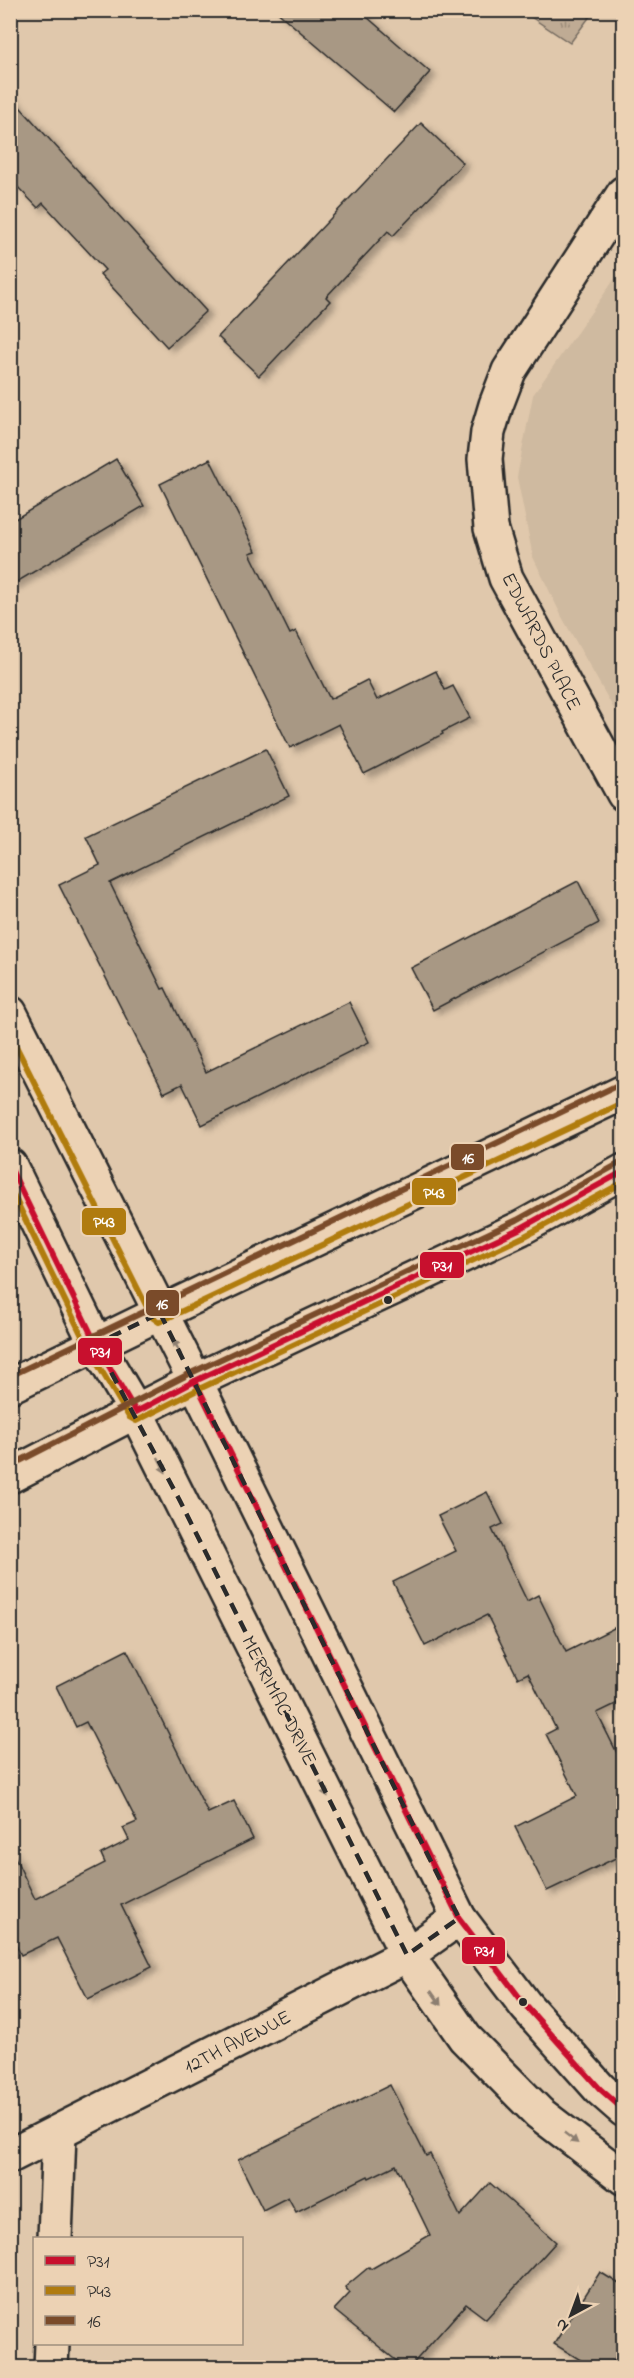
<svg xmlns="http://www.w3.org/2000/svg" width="634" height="2378" font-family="'Indie Flower',sans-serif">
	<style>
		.built { fill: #cfbaa0 }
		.grass { fill: url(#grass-tufts); stroke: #756b60; stroke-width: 1.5 }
		.building { fill: #a89884; stroke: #2b2b2b; stroke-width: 1.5; filter: url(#shadow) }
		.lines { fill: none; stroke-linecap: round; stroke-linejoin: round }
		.minor-casing { stroke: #2b2b2b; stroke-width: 38 }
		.tertiary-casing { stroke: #2b2b2b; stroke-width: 38 }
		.primary-casing { stroke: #2b2b2b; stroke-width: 38 }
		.minor { stroke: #ecd2b4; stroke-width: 33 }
		.tertiary { stroke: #ecd2b4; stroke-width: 33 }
		.primary { stroke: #ecd2b4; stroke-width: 33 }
		.bus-1-casing { stroke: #ecd2b4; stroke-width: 10 }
		.bus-2-casing { stroke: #ecd2b4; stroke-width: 10 }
		.bus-3-casing { stroke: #ecd2b4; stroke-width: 10 }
		.bus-1 { stroke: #c8102e; stroke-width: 6 }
		.bus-2 { stroke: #b07b0f; stroke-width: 6 }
		.bus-3 { stroke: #7a4b2a; stroke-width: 6 }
		.oneway { fill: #8c7e70 }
		.marked { fill: none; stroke: #2b2b2b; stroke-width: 4.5; stroke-dasharray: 12 8; stroke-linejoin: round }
		.bus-dot { fill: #2b2b2b; stroke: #ecd2b4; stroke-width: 2 }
		.labels { text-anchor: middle; stroke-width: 5; stroke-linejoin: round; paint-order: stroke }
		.street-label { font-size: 20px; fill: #2b2b2b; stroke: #ecd2b4 }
		.line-badge { stroke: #ecd2b4; stroke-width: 2 }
		.badge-label { font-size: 16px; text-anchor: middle; font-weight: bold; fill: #fff }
	</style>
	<defs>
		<pattern id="grass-tufts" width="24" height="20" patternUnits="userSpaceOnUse" patternTransform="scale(1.5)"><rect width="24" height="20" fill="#bfab94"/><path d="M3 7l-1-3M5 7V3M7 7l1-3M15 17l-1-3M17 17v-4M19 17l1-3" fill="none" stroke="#9b8b79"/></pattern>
		<filter id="shadow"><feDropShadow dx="6" dy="4" stdDeviation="3" flood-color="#0004"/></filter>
	</defs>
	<rect width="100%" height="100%" fill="#e0c8ac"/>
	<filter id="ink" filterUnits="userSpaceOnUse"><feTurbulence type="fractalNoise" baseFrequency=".0167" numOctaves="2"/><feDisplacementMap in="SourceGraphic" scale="12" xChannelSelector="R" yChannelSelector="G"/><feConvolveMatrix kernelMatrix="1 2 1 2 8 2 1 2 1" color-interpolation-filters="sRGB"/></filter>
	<g filter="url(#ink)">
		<polygon class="built" points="623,267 623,725 562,617 533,557 517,477 533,395"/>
		<polygon class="grass" points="522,11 594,11 570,43"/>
		<g class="building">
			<polygon points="275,10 359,10 430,72 394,112"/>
			<polygon points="10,96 206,311 167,347 100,274 105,270 43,203 38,208 10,179"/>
			<polygon points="421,123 463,163 393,236 388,231 326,297 330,301 259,376 218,337"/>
			<polygon points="116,459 144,506 10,586 10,522"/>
			<polygon points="210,459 256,551 250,553 290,634 296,631 330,699 367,680 377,700 436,671 445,690 453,686 470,718 442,732 443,734 364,774 339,724 290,748 160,484"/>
			<polygon points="266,749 289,796 110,883 162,989 165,988 206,1072 349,1002 369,1042 202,1125 182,1084 164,1093 59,885 100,865 86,836"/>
			<polygon points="578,881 599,923 433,1010 411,968"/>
			<polygon points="487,1492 503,1524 492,1529 527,1601 538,1595 566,1652 624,1623 624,1700 597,1713 624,1767 624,1854 547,1891 515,1827 577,1796 546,1734 556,1729 528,1673 518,1678 487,1615 425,1646 393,1582 456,1551 438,1516"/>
			<polygon points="127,1650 208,1813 234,1801 253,1839 121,1905 152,1967 88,1999 57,1938 21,1955 10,1933 10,1847 35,1899 105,1863 101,1854 129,1840 123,1828 137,1822 86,1722 76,1727 56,1686"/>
			<polygon points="390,2085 426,2156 430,2154 460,2216 490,2183 556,2242 486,2319 466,2304 410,2367 404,2367 334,2310 350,2293 345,2287 369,2267 371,2269 430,2235 396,2165 369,2178 368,2176 296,2212 288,2197 263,2210 238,2160"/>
			<polygon points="600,2272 624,2287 624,2344 609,2367 592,2367 554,2344"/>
		</g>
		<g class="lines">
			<defs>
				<g id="minor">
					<polyline points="624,193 509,371 496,405 488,432 485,459 491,528 506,578 624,794"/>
					<polyline points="195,1381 459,1918 526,2006 600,2089 624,2110"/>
					<polyline points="136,1412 407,1955 465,2038 539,2113 624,2178"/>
					<polyline points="10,2156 407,1955 459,1918"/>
					<polyline points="55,2238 59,2133"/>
					<polyline points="51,2368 52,2344"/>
				</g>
				<g id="tertiary">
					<polyline points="10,1013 195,1381"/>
					<polyline points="10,1166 96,1344 136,1412"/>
				</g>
				<g id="primary">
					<polyline points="10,1386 160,1313 624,1092"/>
					<polyline points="10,1476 195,1381 521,1228 624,1171"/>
				</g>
			</defs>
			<use href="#minor" class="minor-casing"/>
			<use href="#tertiary" class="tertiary-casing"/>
			<use href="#primary" class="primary-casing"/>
			<use href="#minor" class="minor"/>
			<use href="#tertiary" class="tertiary"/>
			<use href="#primary" class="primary"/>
			<defs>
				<g id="bus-1">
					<polyline points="10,1167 96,1344 136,1412 195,1381 521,1228 624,1171"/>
					<polyline points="195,1381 459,1918 526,2006 600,2089 624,2110"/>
				</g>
				<g id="bus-2">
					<polyline points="10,1034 152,1317 159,1322 624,1102"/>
					<polyline points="10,1188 88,1348 129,1417 136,1421 199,1389 525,1236 624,1182"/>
				</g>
				<g id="bus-3">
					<polyline points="10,1376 620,1084"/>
					<polyline points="10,1466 191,1373 517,1220 620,1163"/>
				</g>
			</defs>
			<use href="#bus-1" class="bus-1-casing"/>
			<use href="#bus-2" class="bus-2-casing"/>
			<use href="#bus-3" class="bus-3-casing"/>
			<use href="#bus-1" class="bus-1"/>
			<use href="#bus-2" class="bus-2"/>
			<use href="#bus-3" class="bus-3"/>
		</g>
		<defs><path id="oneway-solid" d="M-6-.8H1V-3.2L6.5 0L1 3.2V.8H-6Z" transform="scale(1.5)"/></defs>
		<g class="oneway">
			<use href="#oneway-solid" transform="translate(177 1347) rotate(-117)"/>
			<use href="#oneway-solid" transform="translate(162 1465) rotate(63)"/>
			<use href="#oneway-solid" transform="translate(324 1789) rotate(63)"/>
			<use href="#oneway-solid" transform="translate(436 1998) rotate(55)"/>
			<use href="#oneway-solid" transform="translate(571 2138) rotate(38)"/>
		</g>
	</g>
	<path class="marked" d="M160,1313L459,1918L407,1955L179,1499L96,1344Z"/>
	<g class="bus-dot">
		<circle cx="388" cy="1300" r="5"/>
		<circle cx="523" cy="2002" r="5"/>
	</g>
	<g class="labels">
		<g class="street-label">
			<text transform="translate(542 641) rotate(63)" y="7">EDWARDS PLACE</text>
			<text transform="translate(280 1700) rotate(63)" y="7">MERRIMAC DRIVE</text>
			<text transform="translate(237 2041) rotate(-27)" y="7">12TH AVENUE</text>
		</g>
	</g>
	<g class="line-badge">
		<rect x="450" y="1143" width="35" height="28" rx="6" fill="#7a4b2a"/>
		<rect x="411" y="1177" width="46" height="29" rx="6" fill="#b07b0f"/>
		<rect x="81" y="1207" width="46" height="29" rx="6" fill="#b07b0f"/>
		<rect x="419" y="1251" width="46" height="28" rx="6" fill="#c8102e"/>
		<rect x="145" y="1289" width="35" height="28" rx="6" fill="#7a4b2a"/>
		<rect x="77" y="1337" width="46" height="29" rx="6" fill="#c8102e"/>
		<rect x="461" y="1936" width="45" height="29" rx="6" fill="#c8102e"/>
	</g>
	<g class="badge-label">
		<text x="468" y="1163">16</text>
		<text x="434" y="1198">P43</text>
		<text x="104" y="1227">P43</text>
		<text x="442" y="1271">P31</text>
		<text x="162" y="1309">16</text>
		<text x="100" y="1357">P31</text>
		<text x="484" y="1956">P31</text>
	</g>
	<rect width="634" height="2378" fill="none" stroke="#ecd2b4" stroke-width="36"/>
	<rect x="18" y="18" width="598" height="2342" fill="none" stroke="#2b2b2b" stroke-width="2" filter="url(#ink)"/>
	<rect x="33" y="2237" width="210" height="108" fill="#ecd2b4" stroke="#9f8f7d" stroke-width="1.5"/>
	<rect x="45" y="2256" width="30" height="9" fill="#c8102e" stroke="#9f8f7d" stroke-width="1.5"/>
	<text x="87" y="2267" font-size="18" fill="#2b2b2b">P31</text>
	<rect x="45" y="2286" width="30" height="9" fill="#b07b0f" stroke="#9f8f7d" stroke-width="1.5"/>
	<text x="87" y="2297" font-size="18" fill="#2b2b2b">P43</text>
	<rect x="45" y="2316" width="30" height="9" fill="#7a4b2a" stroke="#9f8f7d" stroke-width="1.5"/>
	<text x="87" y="2327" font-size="18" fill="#2b2b2b">16</text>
	<g transform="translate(571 2315) rotate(221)" stroke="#ecd2b4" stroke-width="4.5" paint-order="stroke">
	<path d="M0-4.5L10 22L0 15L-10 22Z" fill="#2b2b2b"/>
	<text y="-9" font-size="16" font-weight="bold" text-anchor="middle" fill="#2b2b2b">N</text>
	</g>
</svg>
